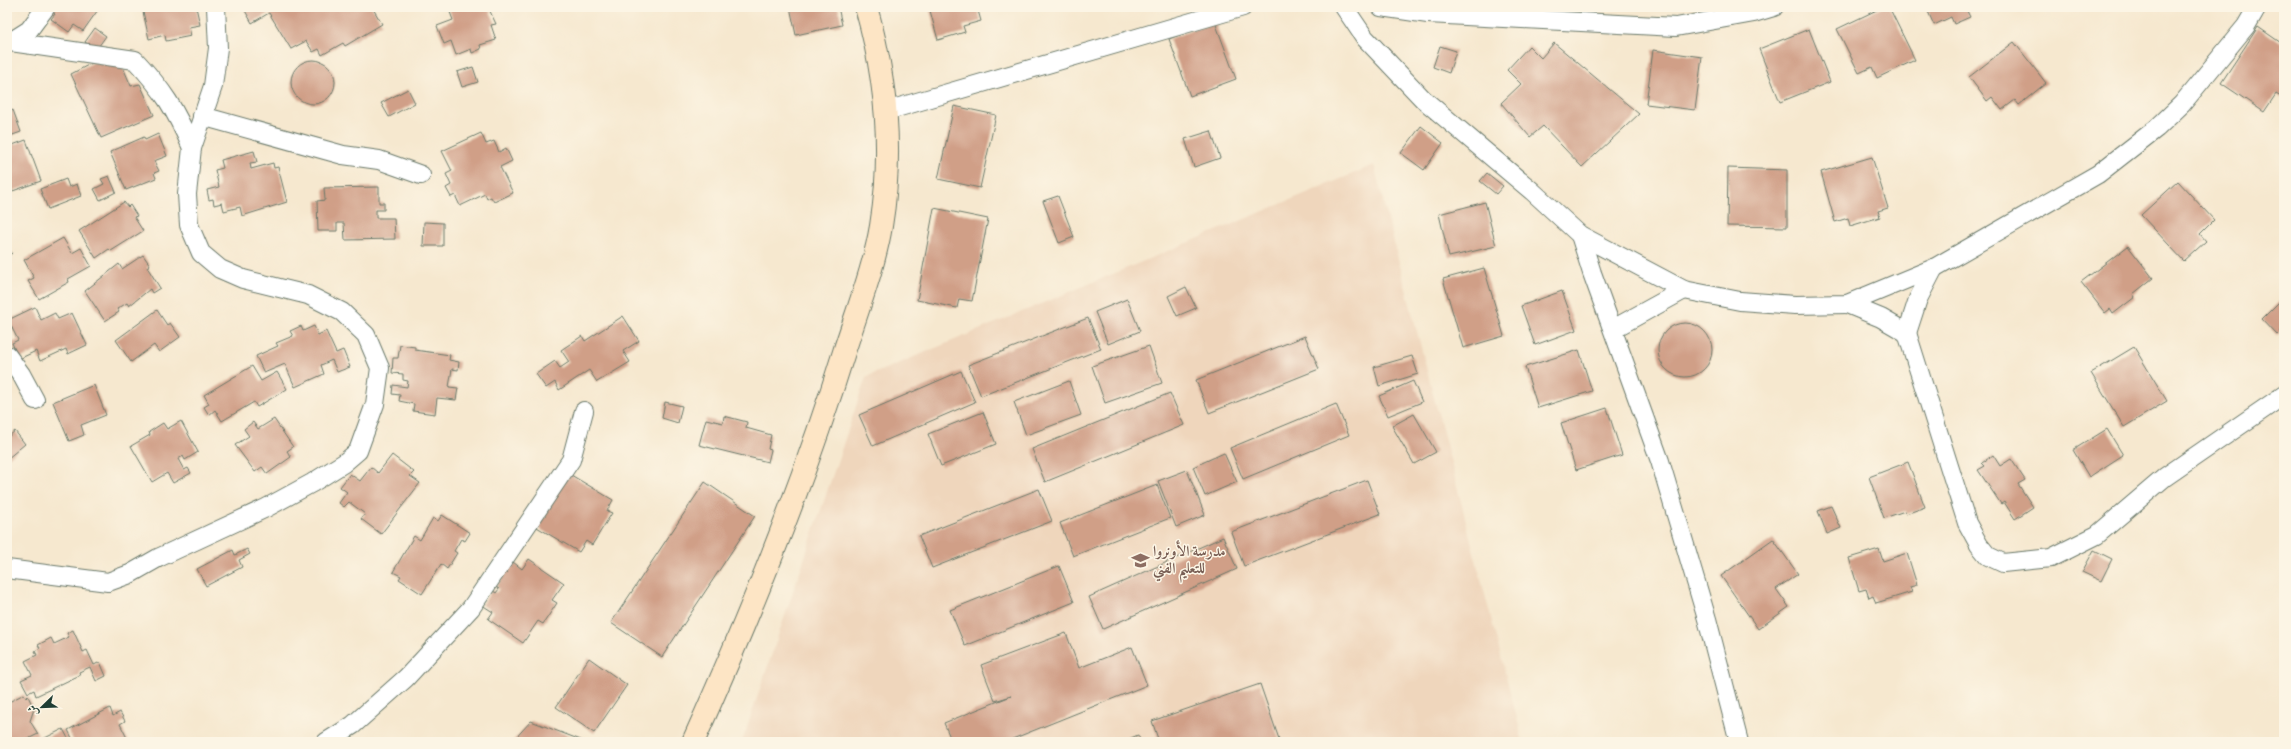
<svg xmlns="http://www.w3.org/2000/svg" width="2291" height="749" font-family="'Sorts Mill Goudy',Amiri,serif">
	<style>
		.built { fill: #efd6bc }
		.building { fill: #d09f87 }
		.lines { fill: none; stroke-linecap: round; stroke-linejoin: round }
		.minor-casing { stroke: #6a796a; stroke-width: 20 }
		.secondary-casing { stroke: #6a796a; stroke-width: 24 }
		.minor { stroke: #fff; stroke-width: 18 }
		.secondary { stroke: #fde5c5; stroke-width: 22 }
		.labels { text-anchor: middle; stroke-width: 3; stroke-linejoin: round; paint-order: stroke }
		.education-label { font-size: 15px; font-weight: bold; fill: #785e54; stroke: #fcf5e5; text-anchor: start }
	</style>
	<rect width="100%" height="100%" fill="#fcf5e5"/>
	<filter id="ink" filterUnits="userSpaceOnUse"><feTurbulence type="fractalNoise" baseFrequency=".025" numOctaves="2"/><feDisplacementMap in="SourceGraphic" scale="8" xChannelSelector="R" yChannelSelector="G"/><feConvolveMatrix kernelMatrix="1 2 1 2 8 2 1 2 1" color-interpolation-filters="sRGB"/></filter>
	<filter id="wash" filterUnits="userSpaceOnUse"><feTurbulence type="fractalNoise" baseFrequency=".012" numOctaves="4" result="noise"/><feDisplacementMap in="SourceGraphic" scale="16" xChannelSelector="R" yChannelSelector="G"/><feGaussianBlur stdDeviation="0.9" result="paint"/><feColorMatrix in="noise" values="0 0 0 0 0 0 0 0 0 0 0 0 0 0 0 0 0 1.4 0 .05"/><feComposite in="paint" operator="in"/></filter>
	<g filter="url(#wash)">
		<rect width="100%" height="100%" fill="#f6e8cf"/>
		<polygon class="built" points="1374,165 1523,742 742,742 866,377"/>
		<g id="blocks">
			<g class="building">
				<polygon points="50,7 100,7 83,31 74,25 69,32 51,19 55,14 49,9"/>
				<polygon points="142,7 196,7 200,25 189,27 191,36 166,41 165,35 149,39"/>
				<polygon points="243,7 372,7 382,24 345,46 343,43 322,55 319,49 313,52 306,41 291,49 269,13 252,23"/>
				<polygon points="448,7 488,7 496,24 491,25 496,40 480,45 481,49 472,53 471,49 456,55 451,41 444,44 437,26 453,20"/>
				<polygon points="790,7 838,7 842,25 796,35"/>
				<polygon points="929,7 977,7 981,21 963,26 965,32 938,40"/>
				<polygon points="1883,7 1889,7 1915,60 1877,78 1872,67 1859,73 1837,29"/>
				<polygon points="1926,7 1971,7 1966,9 1970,17 1954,24 1951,17 1934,25"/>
				<polygon points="1215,22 1236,79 1190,96 1169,39"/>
				<polygon points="2258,27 2284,45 2284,93 2281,97 2276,94 2264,112 2221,83"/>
				<polygon points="95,28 106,36 96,50 85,42"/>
				<polygon points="1809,29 1830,82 1780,102 1759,49"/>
				<polygon points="2014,42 2046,83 2019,105 2015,100 2002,110 1992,97 1987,101 1969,77"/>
				<polygon points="1554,43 1639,114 1582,167 1543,126 1530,137 1501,103 1521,84 1507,70 1529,46 1541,58"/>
				<polygon points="1440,46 1456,51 1449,73 1433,67"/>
				<polygon points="1653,50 1702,57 1695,110 1646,104"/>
				<circle cx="313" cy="82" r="22"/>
				<polygon points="94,62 122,65 131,86 140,84 154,115 101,138 71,74"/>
				<polygon points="473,67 478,82 462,87 457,72"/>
				<polygon points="408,89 415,103 389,117 381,103"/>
				<polygon points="954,106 996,115 980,188 938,179"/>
				<polygon points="13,110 21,132 7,137 7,113"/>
				<polygon points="1421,126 1443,143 1424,170 1401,153"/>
				<polygon points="1211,131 1220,158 1194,167 1185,139"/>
				<polygon points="481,133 486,144 494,141 499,152 506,148 512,161 500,167 513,193 494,202 491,197 487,199 485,194 460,206 455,195 451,197 446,188 451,185 446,174 452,171 442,151"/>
				<polygon points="158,134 167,156 154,161 159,171 154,173 156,178 126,190 110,152 144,137 145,140"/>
				<polygon points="26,140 41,181 7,193 7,147"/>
				<polygon points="254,151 257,162 250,163 251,169 273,163 274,168 278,167 287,202 242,216 240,207 224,211 222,203 214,205 213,199 209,200 207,190 219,187 215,170 223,168 221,160"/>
				<polygon points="1872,157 1888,208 1878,211 1880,217 1850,226 1848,218 1835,222 1821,172"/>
				<polygon points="1728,168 1787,170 1787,227 1727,226"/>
				<polygon points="1487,173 1503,186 1496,194 1480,181"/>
				<polygon points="109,176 116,192 100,200 94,189 104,184 101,179"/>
				<polygon points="66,179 69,187 77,184 81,196 48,209 40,189"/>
				<polygon points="2178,181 2214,220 2200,234 2206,241 2184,261 2141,215"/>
				<polygon points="379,187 379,203 384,203 384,210 376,210 376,218 394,218 395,239 345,240 344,223 337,223 337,231 318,231 317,201 325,200 324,188"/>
				<polygon points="1058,196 1074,237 1059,243 1043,201"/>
				<polygon points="124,202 128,207 130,205 137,216 134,217 143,231 111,251 109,249 96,258 79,231"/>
				<polygon points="1485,202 1496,246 1449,257 1439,214"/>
				<polygon points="934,208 988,219 972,301 959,299 957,308 917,300"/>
				<polygon points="424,222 443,223 443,246 423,246"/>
				<polygon points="63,238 72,253 81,248 91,266 68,279 69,282 39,299 28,281 34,278 24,260"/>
				<polygon points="2128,246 2153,278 2133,294 2135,297 2113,314 2110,309 2105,313 2081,282"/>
				<polygon points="7,247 12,253 7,258"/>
				<polygon points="143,255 150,265 147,267 160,288 152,293 150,289 129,306 127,303 117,309 119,312 105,321 85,291 119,264 122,269"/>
				<polygon points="1484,268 1504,336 1463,348 1443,279"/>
				<polygon points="1186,287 1196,308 1177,316 1168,296"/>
				<polygon points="1562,291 1576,330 1535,345 1521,306"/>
				<polygon points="2284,297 2284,328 2277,335 2262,319"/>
				<polygon points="1127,299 1140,331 1108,344 1095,312"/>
				<polygon points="35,307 41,320 55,313 58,319 72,313 87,345 68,354 66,349 40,361 36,351 19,359 12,343 18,340 8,320"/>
				<polygon points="157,310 167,325 170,323 180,337 159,352 154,345 131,362 116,340"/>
				<polygon points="623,316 639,341 623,351 630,362 597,382 589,370 559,390 555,382 546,388 536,374 555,361 560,368 569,362 561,350 582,336 585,341"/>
				<polygon points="1088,318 1101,349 981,396 968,365"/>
				<circle cx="1685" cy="350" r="27"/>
				<polygon points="301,326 303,331 314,326 318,335 326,331 336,353 343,350 350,367 337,372 332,360 321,365 324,374 295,387 285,364 264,373 256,356 278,346 276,343 293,336 290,331"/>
				<polygon points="1305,336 1319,369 1209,413 1196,380"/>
				<polygon points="400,345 415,347 415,350 450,355 449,360 459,362 458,370 452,369 449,387 458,388 456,400 437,398 435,414 413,411 414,404 399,401 400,395 392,394 393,385 407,387 408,381 403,380 403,374 392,373 393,358 398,358"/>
				<polygon points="1149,346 1162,383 1105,403 1092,366"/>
				<polygon points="2134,347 2167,401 2124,427 2091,373"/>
				<polygon points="1579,350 1592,391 1538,408 1525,367"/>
				<polygon points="1412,356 1418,374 1379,386 1374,367"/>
				<polygon points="252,366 261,381 277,372 287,389 257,407 254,402 222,421 215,410 209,415 204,407 209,404 204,395"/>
				<polygon points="961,371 975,402 873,446 859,415"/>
				<polygon points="1069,381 1081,415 1026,435 1014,402"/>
				<polygon points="1413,381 1422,402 1388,416 1379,396"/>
				<polygon points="94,385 106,415 81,425 84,435 69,441 53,402"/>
				<polygon points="1170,393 1184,425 1045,482 1032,449"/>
				<polygon points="665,402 682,406 678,423 662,418"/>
				<polygon points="1336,404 1349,435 1243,479 1230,448"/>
				<polygon points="1607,408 1622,455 1576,470 1561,423"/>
				<polygon points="983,412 996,444 941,466 928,434"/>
				<polygon points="1414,414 1436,452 1414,464 1392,426"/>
				<polygon points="724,416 747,422 746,428 771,435 768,449 771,450 768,462 699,445 706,419 723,423"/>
				<polygon points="274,419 293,447 287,451 291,457 267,474 262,467 255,472 235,445 249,436 244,429 253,422 258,429"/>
				<polygon points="181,421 198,452 185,460 183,456 178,459 184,470 188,468 191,473 173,483 167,473 152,482 131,446 150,435 149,432 163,423 167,429"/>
				<polygon points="2107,429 2123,455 2089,477 2073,450"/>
				<polygon points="15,431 25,444 7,459 7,433 9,436"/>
				<polygon points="1224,453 1237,482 1205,496 1193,467"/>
				<polygon points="392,455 414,472 410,476 420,483 381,534 361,519 365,514 349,502 344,507 339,503 347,492 340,487 350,474 360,481 371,467 378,473"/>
				<polygon points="1993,455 2000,466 2011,459 2025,480 2018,484 2033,507 2015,519 2004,502 2001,504 1978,470 1985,466 1982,463"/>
				<polygon points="1908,462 1925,507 1906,514 1905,511 1884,518 1869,477"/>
				<polygon points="1187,470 1205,515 1176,527 1158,481"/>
				<polygon points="566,472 613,500 607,511 612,513 592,545 586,541 579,552 535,526"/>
				<polygon points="1367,480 1380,514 1244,566 1231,532"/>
				<polygon points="705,482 755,516 662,657 611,623"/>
				<polygon points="1157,485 1170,518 1073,556 1060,523"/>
				<polygon points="1039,489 1052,521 932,568 919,536"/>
				<polygon points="1831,506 1841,528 1827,534 1818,511"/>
				<polygon points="442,515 470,533 465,541 461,539 454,551 457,553 447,569 441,564 422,594 399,579 401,576 393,572 414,536 420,540 433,518 438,521"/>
				<polygon points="1223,537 1237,569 1103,629 1089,597"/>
				<polygon points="1773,539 1798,574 1776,589 1789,607 1758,629 1721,576"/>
				<polygon points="247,549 250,554 239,560 242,567 206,586 197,569 233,550 235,555"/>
				<polygon points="1879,549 1883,561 1907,553 1917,585 1910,587 1912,592 1876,603 1873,596 1869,598 1866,589 1859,591 1849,558"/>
				<polygon points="2094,550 2112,559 2101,581 2082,572"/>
				<polygon points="529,559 564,583 552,600 557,603 543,624 538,621 523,643 488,619 493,612 482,605 492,590 496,593 499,589 496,587 513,562 522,569"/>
				<polygon points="1059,566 1074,602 965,646 950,610"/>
				<polygon points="73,630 83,652 87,650 94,665 100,662 106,676 96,681 90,667 79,672 80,675 36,696 34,690 28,693 21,680 32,675 25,661 37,655 35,651 40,648 38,645 51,638 54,644 69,637 67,633"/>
				<polygon points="1066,633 1079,668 1132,647 1147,685 1005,742 952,742 944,723 1011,696 995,701 981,665"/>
				<polygon points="589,658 627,685 594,733 556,707"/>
				<polygon points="1260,684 1280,742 1159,742 1152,721"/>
				<polygon points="24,694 26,698 28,696 34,709 30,721 38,734 22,742 7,742 7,703"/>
				<polygon points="110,708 113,716 120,712 125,721 120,724 129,742 74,742 68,730"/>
				<polygon points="531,721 586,742 512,742"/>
				<polygon points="63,729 70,742 37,742"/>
				<polygon points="1138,735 1141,742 1121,742"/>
			</g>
		</g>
	</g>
	<g filter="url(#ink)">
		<use href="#blocks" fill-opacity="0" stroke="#6a796a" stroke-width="1"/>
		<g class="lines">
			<defs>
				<g id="minor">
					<polyline points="1344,7 1365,38 1423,99 1532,191 1580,235 1684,290 1740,301 1795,305 1847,304 1934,268 2098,174 2157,128 2182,104 2246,26 2257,7"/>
					<polyline points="1381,7 1428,14 1676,27 1754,13 1774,7"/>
					<path d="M11,42L135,60C164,91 175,109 192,148"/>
					<polyline points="7,44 29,30 46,7"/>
					<polyline points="886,111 1243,7"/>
					<polyline points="202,116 343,155 379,160 421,175"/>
					<polyline points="1580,235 1592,273 1660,461 1707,619 1739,742"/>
					<polyline points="1847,304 1881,318 1907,333 1967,523 1979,545 1988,556 2003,563 2051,558 2097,535 2165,477 2284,395"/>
					<polyline points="1613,329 1684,290"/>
					<polyline points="1907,333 1918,299 1934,268"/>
					<polyline points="7,355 21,374 35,400"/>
					<polyline points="7,569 108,582 130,574 158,558 266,508 312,483 344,463 358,451 375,404 380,368 366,335 342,312 308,295 243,279 220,269 201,253 189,225 187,194 192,148 213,86 218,48 216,7"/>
					<polyline points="326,742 353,725 406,678 471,608 571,460 584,411"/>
				</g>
				<path id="secondary" d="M693,742C750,615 803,485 844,352C857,311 874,268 881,226C893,153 886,77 866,7"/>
			</defs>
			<use href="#minor" class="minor-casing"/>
			<use href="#secondary" class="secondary-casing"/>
			<use href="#minor" class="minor"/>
			<use href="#secondary" class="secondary"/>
		</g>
	</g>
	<defs>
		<symbol id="university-bare" viewBox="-9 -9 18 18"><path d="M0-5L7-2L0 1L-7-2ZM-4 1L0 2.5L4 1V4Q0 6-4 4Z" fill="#8d6e63" stroke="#fcf5e5" stroke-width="2.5" paint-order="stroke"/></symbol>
	</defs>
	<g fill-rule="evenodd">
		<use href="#university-bare" x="1128" y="548" width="25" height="25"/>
	</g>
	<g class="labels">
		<g class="education-label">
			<text x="1153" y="556">مدرسة الأونروا<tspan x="1153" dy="17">للتعليم الفني</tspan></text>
		</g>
	</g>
	<rect width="2291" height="749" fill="none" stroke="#fcf5e5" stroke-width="24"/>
	<g transform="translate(42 707) rotate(247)" stroke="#fcf5e5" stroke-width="3" paint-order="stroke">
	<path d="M0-3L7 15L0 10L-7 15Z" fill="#1f3d34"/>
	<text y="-6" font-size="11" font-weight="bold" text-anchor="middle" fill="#1f3d34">ش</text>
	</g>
</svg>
